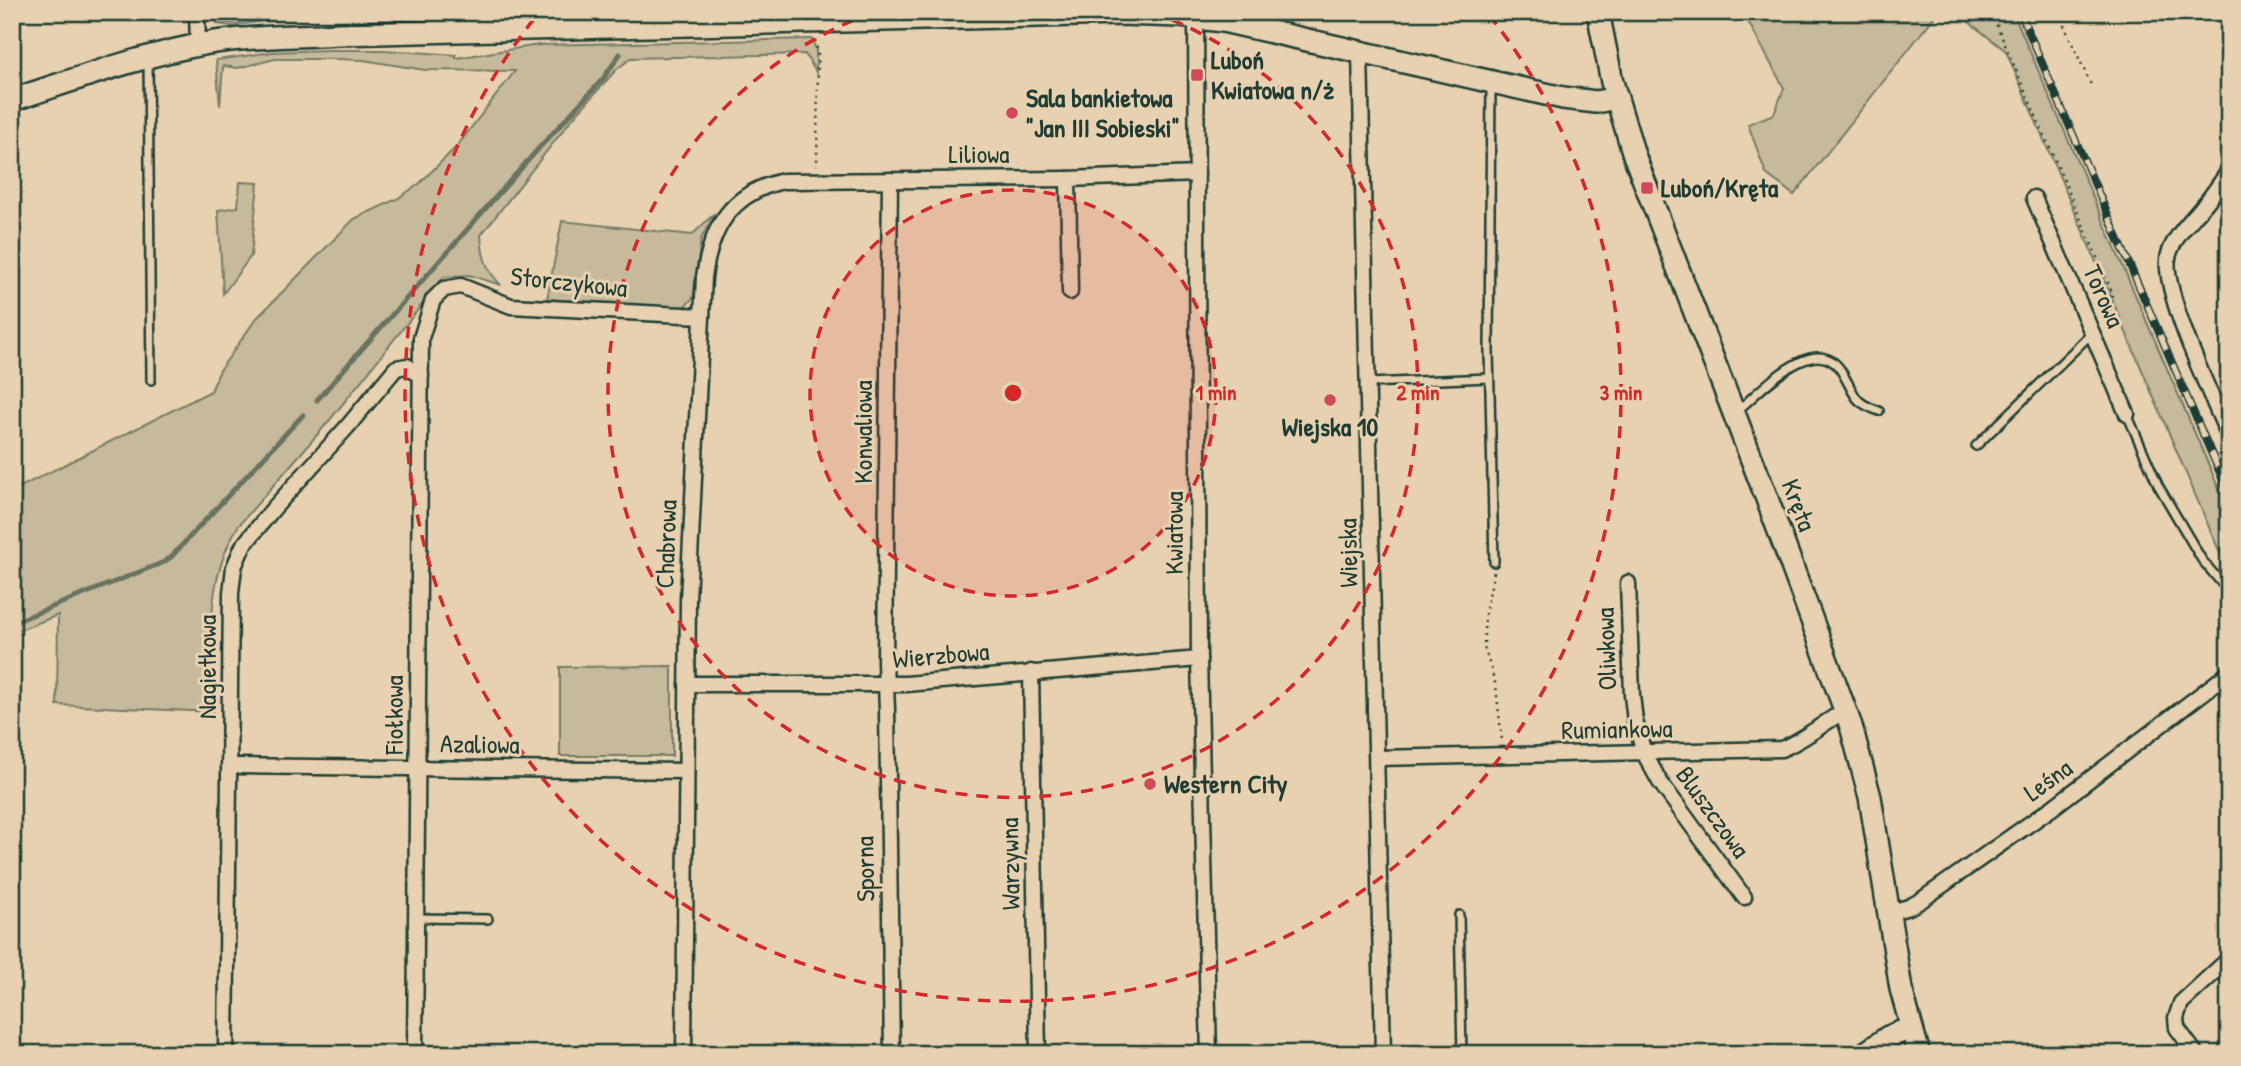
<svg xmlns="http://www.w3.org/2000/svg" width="2241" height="1066" font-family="'Patrick Hand',sans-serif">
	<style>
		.green { fill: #c7b99c; stroke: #737b68; stroke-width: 2 }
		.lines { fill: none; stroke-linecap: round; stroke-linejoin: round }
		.stream { stroke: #687362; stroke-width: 5 }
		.lane-casing { stroke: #1f3d34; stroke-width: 12 }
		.street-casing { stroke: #1f3d34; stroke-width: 19 }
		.secondary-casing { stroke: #1f3d34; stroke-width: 26 }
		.path { stroke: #1f3d34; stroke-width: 2.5; stroke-dasharray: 2 5; stroke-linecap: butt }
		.lane { stroke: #e8d1b1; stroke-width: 7 }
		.street { stroke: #e8d1b1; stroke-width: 14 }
		.secondary { stroke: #e8d1b1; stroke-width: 21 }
		.rail-casing { stroke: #1f3d34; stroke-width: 8 }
		.rail { stroke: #e8d1b1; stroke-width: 5; stroke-dasharray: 16; stroke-linecap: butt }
		.ring { fill: none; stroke: #d62828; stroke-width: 3.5; stroke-dasharray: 12 9 }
		.poi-dot { fill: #d1495b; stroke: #e8d1b1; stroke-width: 2.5 }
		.labels { text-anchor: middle; stroke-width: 6; stroke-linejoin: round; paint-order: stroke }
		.poi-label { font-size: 26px; font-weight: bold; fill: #1f3d34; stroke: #e8d1b1; text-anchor: start }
		.street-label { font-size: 26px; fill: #1f3d34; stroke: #e8d1b1 }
		.centre { fill: #d62828; stroke: #e8d1b1; stroke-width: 3.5 }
		.ring-label { font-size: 21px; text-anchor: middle; font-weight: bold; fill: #d62828; stroke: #e8d1b1; stroke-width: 6; stroke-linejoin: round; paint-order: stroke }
	</style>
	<rect width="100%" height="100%" fill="#e8d1b1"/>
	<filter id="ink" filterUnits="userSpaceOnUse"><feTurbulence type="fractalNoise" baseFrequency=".0143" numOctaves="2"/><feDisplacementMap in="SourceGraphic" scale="14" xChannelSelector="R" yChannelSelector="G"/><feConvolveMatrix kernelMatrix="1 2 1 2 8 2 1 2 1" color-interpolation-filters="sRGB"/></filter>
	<g filter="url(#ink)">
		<g class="green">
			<polygon points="295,12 323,12 324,15 299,15 232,26 217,24 217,22 231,23"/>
			<polygon points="411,12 570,12 570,14 422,18 413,18"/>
			<polygon points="1743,12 1938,12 1794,195 1766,174 1748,124 1774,114 1784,88"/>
			<polygon points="1956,12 2013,12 2229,512 2229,574 2006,51"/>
			<path d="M812,39L816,50V72L805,54L631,58L616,70L572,119L481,235C482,256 486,270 501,285L469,275L444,277L329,421L239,525C203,581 212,648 213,712L57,705L58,615L12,633V491L211,391L220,370L256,319L354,219L397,199L419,184L457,146L515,71L425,70L363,60L337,59H275L238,68L223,66L220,106L216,60L272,52L329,50H384L456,55V58L539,45Z"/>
			<polygon points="240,182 258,183 251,256 223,294 218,210 238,207"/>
			<polygon points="715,213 701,239 693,298 683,308 547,299 562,221 692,235"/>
			<polygon points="672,666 672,756 560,756 560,667"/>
		</g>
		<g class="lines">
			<g class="stream">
				<polyline points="317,400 539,148 603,79 620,54"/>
				<polyline points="12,623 164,562 171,557 303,415"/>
			</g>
			<defs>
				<g id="lane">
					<polyline points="148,59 151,380"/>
					<polyline points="1491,86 1489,351 1494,562"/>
					<polyline points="1368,383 1489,378"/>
					<path d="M1738,410C1761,391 1818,327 1843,374C1856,396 1853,402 1879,411"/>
					<polyline points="2127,414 2158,485 2202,560 2229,592"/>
					<polyline points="1976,446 2092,333"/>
					<polyline points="1459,915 1462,1054"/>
					<polyline points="416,918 488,919"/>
				</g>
				<g id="street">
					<polyline points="197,12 198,46"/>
					<polyline points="1196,12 1199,659 1209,1054"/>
					<polyline points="1360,52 1383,1054"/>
					<path d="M2229,171C2220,183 2213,195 2203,206C2191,221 2175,235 2169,254C2158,285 2215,403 2229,437"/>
					<polyline points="890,180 885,662 887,709 892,1054"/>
					<polyline points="2034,198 2127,414"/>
					<polyline points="1070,292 1068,179 1197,174"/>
					<polyline points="1628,583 1632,695 1635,721 1644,753 1660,782 1744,897"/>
					<polyline points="1031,672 1038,1054"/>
					<polyline points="687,684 906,684 1199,659"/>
					<path d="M1378,758L1781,749C1805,740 1824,722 1846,710"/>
					<polyline points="231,766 686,771"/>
					<polyline points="1887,913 1909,907 1920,901 2052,808 2229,673"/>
					<polyline points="226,1054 231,593 234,567 243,546 273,509 348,426 396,368 407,366 421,376"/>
					<polyline points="415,1054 421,338 433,300 444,289 461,286 511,306 702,316"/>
					<path d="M684,1054L688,599L704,277C711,227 731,193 783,181L1068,179"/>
					<polyline points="2196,1054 2177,1028 2176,1018 2181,1003 2229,959"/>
				</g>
				<g id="secondary">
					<polyline points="1598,12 1612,82 1634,155 1766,496 1851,726 1870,797 1901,989 1919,1054"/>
					<path d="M12,100C77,79 142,55 209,43C251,36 295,37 338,34L1119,14L1180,16L1223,21L1563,98L1596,102L1617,98"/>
					<polyline points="1864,1054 1888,1037 1911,1028"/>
				</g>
			</defs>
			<use href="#lane" class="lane-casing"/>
			<use href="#street" class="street-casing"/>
			<use href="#secondary" class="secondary-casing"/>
			<g class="path">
				<polyline points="1991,12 2112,292 2112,307 2104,321"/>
				<polyline points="2058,12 2092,87"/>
				<polyline points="815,40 818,53 817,166"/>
				<polyline points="1494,572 1485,614 1484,635 1484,646 1496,686 1502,741"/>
			</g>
			<use href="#lane" class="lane"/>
			<use href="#street" class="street"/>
			<use href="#secondary" class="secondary"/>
			<defs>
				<polyline id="rail" points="2020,12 2229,494"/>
			</defs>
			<use href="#rail" class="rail-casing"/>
			<use href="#rail" class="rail"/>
		</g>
	</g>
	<circle cx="1013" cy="393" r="203" fill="#d62828" fill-opacity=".12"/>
	<g class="ring">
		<circle cx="1013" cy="393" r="203"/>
		<path d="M1152 12A405 405 0 1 1 874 12"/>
		<path d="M1489 15A608 608 0 1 1 537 15"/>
	</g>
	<g class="poi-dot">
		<rect x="1190" y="68" width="14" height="14" rx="3.5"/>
		<circle cx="1012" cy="113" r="7"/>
		<rect x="1640" y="181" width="14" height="14" rx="3.5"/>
		<circle cx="1330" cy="400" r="7"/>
		<circle cx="1150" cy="784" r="7"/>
	</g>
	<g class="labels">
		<g class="poi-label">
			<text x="1211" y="69">Luboń<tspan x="1211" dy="30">Kwiatowa n/ż</tspan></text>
			<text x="1026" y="107">Sala bankietowa<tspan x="1026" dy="30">"Jan III Sobieski"</tspan></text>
			<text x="1661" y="197">Luboń/Kręta</text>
			<text x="1330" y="436" text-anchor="middle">Wiejska 10</text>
			<text x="1164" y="793">Western City</text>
		</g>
		<g class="street-label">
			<text x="979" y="163">Liliowa</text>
			<text transform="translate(569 282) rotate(6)" y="9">Storczykowa</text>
			<text transform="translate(2104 296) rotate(66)" y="9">Torowa</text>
			<text transform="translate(863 432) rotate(-90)" y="9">Konwaliowa</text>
			<text transform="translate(1799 505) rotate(69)" y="9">Kręta</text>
			<text transform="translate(1174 533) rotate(-90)" y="9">Kwiatowa</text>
			<text transform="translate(666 544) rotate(-88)" y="9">Chabrowa</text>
			<text transform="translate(1348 553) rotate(-91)" y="9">Wiejska</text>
			<text transform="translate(1606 649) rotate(-92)" y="9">Oliwkowa</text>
			<text transform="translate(941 655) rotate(-5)" y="9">Wierzbowa</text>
			<text transform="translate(207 667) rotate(-90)" y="9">Nagietkowa</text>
			<text transform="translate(394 715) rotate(-90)" y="9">Fiołkowa</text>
			<text transform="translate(1617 729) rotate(-1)" y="9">Rumiankowa</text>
			<text transform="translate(480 744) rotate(1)" y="9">Azaliowa</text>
			<text transform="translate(2048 780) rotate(-36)" y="9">Leśna</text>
			<text transform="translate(1713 812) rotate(54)" y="9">Bluszczowa</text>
			<text transform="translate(1010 864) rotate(-91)" y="9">Warzywna</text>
			<text transform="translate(865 869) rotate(-91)" y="9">Sporna</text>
		</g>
	</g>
	<circle cx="1013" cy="393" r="10" class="centre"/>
	<g class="ring-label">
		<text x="1216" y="400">1 min</text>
		<text x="1418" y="400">2 min</text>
		<text x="1621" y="400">3 min</text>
	</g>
	<rect width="2241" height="1066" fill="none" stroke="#e8d1b1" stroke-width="42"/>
	<rect x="21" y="21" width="2199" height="1024" fill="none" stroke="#1f3d34" stroke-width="2.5" filter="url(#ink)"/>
</svg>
